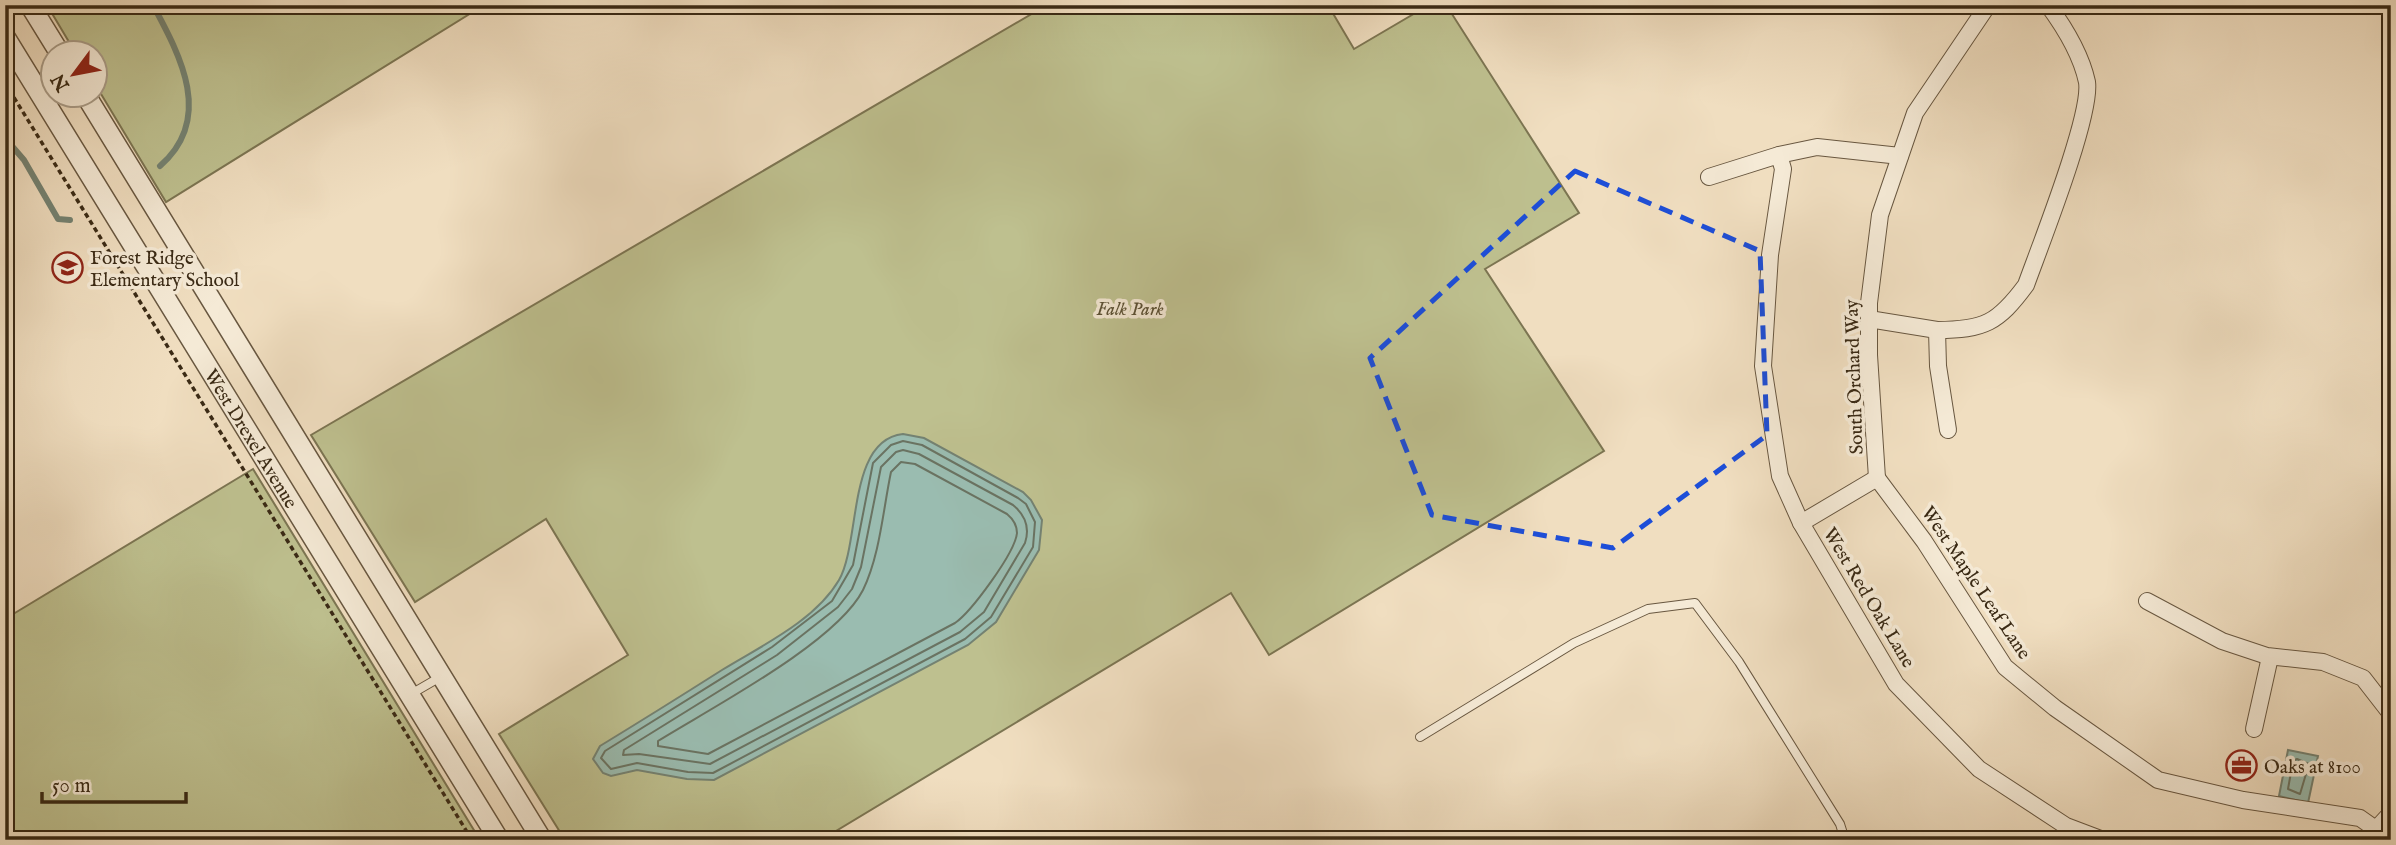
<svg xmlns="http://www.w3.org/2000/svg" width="2396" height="845" font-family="'IM FELL English',serif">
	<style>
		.green { fill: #bec08f; stroke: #7c7552; stroke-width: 2 }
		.water { fill: #9abcb0; stroke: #748272; stroke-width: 2 }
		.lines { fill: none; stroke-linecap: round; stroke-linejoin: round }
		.shore { stroke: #6a7362; stroke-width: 2 }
		.stream { stroke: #748272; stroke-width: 6 }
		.service-casing { stroke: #685740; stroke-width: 10 }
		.minor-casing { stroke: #685740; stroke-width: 18 }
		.tertiary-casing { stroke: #685740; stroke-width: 22 }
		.path { stroke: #3a2a15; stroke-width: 3.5; stroke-dasharray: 5 3.5; stroke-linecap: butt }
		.service { stroke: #f5ead6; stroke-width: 8 }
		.minor { stroke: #f5ead6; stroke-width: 16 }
		.tertiary { stroke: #f5ead6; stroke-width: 19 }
		.marked { fill: none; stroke: #1d4ed8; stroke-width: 5; stroke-dasharray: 14 9; stroke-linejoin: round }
		.labels { text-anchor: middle; stroke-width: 7; stroke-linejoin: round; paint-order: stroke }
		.poi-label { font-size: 19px; fill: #3a2a15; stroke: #f5ead6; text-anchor: start }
		.park-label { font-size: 19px; font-style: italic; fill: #5b5034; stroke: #f5ead6 }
		.street-label { font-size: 19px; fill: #3a2a15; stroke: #f5ead6 }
	</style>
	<rect width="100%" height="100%" fill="#f0dec0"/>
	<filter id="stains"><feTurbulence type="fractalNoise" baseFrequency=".00286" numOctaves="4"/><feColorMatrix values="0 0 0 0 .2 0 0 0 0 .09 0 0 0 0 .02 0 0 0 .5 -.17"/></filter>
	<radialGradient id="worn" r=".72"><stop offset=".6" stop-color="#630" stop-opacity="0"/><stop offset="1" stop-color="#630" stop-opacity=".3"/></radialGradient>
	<g class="green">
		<polygon points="47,5 484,5 166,202 95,84 94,52 75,52"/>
		<polygon points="1047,5 1328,5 1354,49 1429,5 1462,5 1450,11 1579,213 1485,269 1604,451 1269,655 1231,593 821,840 565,840 499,734 628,655 546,519 415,602 311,435"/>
		<polygon points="253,469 480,840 5,840 5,619"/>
	</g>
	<g class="water">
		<path d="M903,434L924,438L1023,492L1031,500L1042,520L1039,550L996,622L968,645L714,780L687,779L637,770L611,776L603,773L593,759L600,746C641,721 681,696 722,670C761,646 815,621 839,580C861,541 847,440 903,434Z"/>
		<polygon points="2288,750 2318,756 2308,803 2279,796"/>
	</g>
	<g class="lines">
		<g class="shore">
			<polygon points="903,441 922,445 1018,498 1026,504 1035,522 1033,547 991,617 965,639 713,773 688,772 637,763 611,769 601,758 605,751 772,647 832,601 853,565 873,463 891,445"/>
			<path d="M903,450L919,454L1013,505C1025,515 1030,528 1025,543L984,612L960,632L710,764L639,754L623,755L624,750L777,655L838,607L852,589L861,567L881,467L896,452Z"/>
			<path d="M901,462L915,464L1007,514C1013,519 1017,525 1017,533C1015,553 971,612 955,623L708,754L658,746V741C711,708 836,643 863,590C880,555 883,510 891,472Z"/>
			<polygon points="2297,759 2309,764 2300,794 2288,789 2293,761"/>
		</g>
		<g class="stream">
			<path d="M153,5C181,57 214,119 160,166"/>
			<polyline points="5,138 24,160 58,219 70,220"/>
		</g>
		<defs>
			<g id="service">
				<polyline points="411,694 442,676"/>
				<polyline points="1420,737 1574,643 1648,609 1695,603 1739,662 1840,824 1845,840"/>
			</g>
			<g id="minor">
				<polyline points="1779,155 1817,147 1900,156"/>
				<polyline points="1709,177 1779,155 1783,169 1770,255 1763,366 1780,476 1801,523 1896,684 1979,769 2066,826 2103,840"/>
				<polyline points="1869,319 1937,330 1938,366 1948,430"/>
				<path d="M1937,330C1984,330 1998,323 2026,285C2040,246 2092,115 2087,82C2081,54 2065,28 2048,5"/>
				<polyline points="1877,478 1924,541 2005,667 2055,708 2158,780 2243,800 2360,818 2391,840"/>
				<polyline points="1877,478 1869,355 1869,303 1880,215 1915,113 1988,5"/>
				<polyline points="1801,523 1877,478"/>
				<polyline points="2147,601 2222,641 2267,656 2323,662 2363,678 2391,714"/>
				<polyline points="2254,729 2270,657"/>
				<polyline points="2366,840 2391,813"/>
			</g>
			<g id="tertiary">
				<polyline points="30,5 59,52"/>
				<path id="s1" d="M5,37L499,840"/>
				<polyline points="85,94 542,840"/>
			</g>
		</defs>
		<use href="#service" class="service-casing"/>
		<use href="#minor" class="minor-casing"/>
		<use href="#tertiary" class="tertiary-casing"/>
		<polyline class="path" points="5,83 472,840"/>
		<use href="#service" class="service"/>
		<use href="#minor" class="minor"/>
		<use href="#tertiary" class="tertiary"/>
	</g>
	<path class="marked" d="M1575,171L1760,251L1767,435L1613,548L1432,515L1370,358Z"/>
	<defs>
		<symbol id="school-ring" viewBox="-11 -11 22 22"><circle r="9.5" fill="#f5ead6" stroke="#8f2418" stroke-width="1.5"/><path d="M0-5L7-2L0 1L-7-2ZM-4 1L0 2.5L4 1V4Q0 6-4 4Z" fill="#8f2418"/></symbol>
		<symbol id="office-ring" viewBox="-11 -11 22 22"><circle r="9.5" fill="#f5ead6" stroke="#8f2418" stroke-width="1.5"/><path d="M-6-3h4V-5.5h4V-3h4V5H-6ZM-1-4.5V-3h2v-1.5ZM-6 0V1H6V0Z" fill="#8f2418"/></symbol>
	</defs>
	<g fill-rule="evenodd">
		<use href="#school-ring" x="50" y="250" width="35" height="35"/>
		<use href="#office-ring" x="2224" y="748" width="35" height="35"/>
	</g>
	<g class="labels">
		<g class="poi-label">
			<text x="90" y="264">Forest Ridge<tspan x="90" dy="22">Elementary School</tspan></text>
			<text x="2264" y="773">Oaks at 8100</text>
		</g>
		<g class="park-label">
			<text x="1130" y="315">Falk Park</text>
		</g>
		<g class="street-label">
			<text transform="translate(1853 377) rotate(-92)" y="7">South Orchard Way</text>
			<text dy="7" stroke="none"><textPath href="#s1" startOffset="471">West Drexel Avenue</textPath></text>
			<text transform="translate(1977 582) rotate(56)" y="7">West Maple Leaf Lane</text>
			<text transform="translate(1870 597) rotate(59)" y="7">West Red Oak Lane</text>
		</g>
	</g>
	<rect width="2396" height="845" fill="none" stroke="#f0dec0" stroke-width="28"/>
	<rect x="7" y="7" width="2382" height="831" fill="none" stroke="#3a2a15" stroke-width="3.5"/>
	<rect x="14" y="14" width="2368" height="817" fill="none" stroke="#3a2a15" stroke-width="2"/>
	<g transform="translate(74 74) rotate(238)"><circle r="33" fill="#f5ead6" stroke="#aa9d89" stroke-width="2"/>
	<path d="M0-5L12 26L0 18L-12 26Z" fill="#8f2418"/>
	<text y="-10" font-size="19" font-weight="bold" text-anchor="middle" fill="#3a2a15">N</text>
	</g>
	<path d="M42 792v10h144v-10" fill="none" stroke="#3a2a15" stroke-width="3.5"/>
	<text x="52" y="792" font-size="21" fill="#3a2a15" stroke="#f5ead6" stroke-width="5" paint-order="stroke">50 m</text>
	<rect width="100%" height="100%" filter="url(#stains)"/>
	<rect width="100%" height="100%" fill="url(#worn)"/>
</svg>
